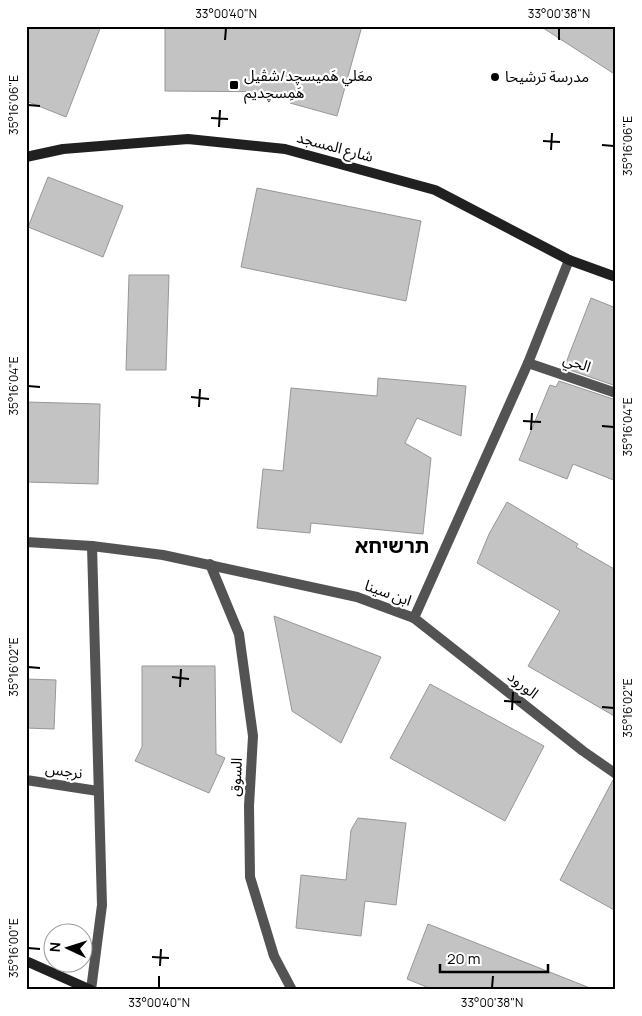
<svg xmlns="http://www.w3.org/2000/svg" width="642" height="1016" font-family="Manrope,'Noto Sans Arabic','Noto Sans Hebrew',sans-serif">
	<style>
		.building { fill: #c3c3c3; stroke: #979797 }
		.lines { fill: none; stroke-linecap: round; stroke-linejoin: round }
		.street { stroke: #535353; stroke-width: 10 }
		.secondary { stroke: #202020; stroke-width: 10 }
		.ticks { fill: none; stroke: #000; stroke-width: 2 }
		.poi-dot { fill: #000; stroke: #fff; stroke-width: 2 }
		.labels { text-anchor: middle; stroke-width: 4.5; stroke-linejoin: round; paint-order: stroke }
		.poi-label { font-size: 15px; fill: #000; stroke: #fff; text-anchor: start }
		.street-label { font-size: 15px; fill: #000; stroke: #fff }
		.district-label { font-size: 20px; font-weight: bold; fill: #000; stroke: #fff }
		.neatline { fill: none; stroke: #000; stroke-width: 2 }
		.ticks-label { font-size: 12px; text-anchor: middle; fill: #000 }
	</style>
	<rect width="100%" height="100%" fill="#fff"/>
	<g class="building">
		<polygon points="26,26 101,26 66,117 26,101"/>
		<polygon points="165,26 362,26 337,116 290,103 293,92 165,91"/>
		<polygon points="540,26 616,26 616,75"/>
		<polygon points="48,177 123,206 103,257 28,227"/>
		<polygon points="257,188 421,221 406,301 241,267"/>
		<polygon points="129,275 169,275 166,370 126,370"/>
		<polygon points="591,298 616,308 616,386 564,368"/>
		<polygon points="378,378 466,386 461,436 417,418 405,443 431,458 423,534 311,523 310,533 257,528 263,469 283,471 291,388 377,396"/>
		<polygon points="559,381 616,400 616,481 573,464 567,479 519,460 550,385 556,387"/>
		<polygon points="26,402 100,404 98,484 26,482"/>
		<polygon points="507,502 578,544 576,547 616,570 616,717 528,666 560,611 477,563 489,534"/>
		<polygon points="274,616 381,657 341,743 292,711"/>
		<polygon points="142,666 215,666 216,754 225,758 209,793 135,761 142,747"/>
		<polygon points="26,679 56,680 54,729 26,728"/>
		<polygon points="430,684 544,746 505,821 390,758"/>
		<polygon points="613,780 616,781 616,911 560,880"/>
		<polygon points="358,818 406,823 396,905 365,901 361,936 296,928 301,875 346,880 351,830"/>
		<polygon points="428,924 590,988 590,990 434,990 407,979"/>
	</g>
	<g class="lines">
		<g class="street">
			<polyline points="528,363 616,393"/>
			<polyline points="26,542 92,546 163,555 357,597 414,618 528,363 569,260"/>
			<polyline points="210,564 239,634 253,736 249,806 250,877 274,956 292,990"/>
			<polyline points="414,618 583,751 616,774"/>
			<polyline points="26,780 98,791"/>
			<polyline points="91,990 102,905 92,546"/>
		</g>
		<g class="secondary">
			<polyline points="26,157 63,149 188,139 285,149 435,190 569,260 616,277"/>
			<polyline points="26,961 91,990"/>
		</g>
	</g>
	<path class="ticks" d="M225,40L226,28M559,40V28M28,105L40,106M211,118L228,119M219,127L220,110M543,141L560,142M602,145L614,146M551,150L552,133M28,386L40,387M191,397L209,399M199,407L200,389M523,421L541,422M602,426L614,427M531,430L532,413M28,667L40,668M172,677L189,679M180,687L181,669M504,701L521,702M602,707L614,708M512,710L513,692M28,948L40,949M152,957L169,958M160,966L161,949M159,988V976M492,988L493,976"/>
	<g class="poi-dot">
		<circle cx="495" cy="77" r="5"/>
		<rect x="229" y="80" width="10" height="10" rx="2.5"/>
	</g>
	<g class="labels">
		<g class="poi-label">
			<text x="244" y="81">معَلي هَميسچد/شڤيل<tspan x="244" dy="17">هَمِسچديم</tspan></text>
			<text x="505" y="82">مدرسة ترشيحا</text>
		</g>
		<g class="street-label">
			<text transform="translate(335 147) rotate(15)" y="5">شارع المسجد</text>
			<text transform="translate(577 363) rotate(19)" y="5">الحي</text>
			<text transform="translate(388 593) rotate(20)" y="5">ابن سينا</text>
			<text transform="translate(523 685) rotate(38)" y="5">الورود</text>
			<text transform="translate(64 771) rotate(8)" y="5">نرجس</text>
			<text transform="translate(236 777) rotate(-87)" y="5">السوق</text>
		</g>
		<g class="district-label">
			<text x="392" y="553">תרשיחא</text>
		</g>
	</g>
	<rect width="642" height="1016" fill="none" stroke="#ffffff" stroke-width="55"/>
	<g transform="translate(68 948) rotate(274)"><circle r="24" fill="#ffffff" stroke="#999999"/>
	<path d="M0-4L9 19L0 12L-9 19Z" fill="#000000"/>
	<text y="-8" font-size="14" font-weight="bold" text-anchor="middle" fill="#000000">N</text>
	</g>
	<path d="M440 964v8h108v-8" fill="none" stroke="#000000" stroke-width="2.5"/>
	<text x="447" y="964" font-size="15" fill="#000000" stroke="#ffffff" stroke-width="4" paint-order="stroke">20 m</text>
	<rect x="28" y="28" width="586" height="960" class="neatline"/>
	<g class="ticks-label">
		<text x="226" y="18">33°00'40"N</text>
		<text x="559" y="18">33°00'38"N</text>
		<text transform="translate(14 105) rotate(-90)" y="4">35°16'06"E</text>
		<text transform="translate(628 146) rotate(-90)" y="4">35°16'06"E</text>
		<text transform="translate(14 386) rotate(-90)" y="4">35°16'04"E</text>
		<text transform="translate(628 427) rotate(-90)" y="4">35°16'04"E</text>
		<text transform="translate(14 667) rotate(-90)" y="4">35°16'02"E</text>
		<text transform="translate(628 708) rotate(-90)" y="4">35°16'02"E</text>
		<text transform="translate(14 948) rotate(-90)" y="4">35°16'00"E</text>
		<text x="159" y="1007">33°00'40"N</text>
		<text x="492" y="1007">33°00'38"N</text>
	</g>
</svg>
